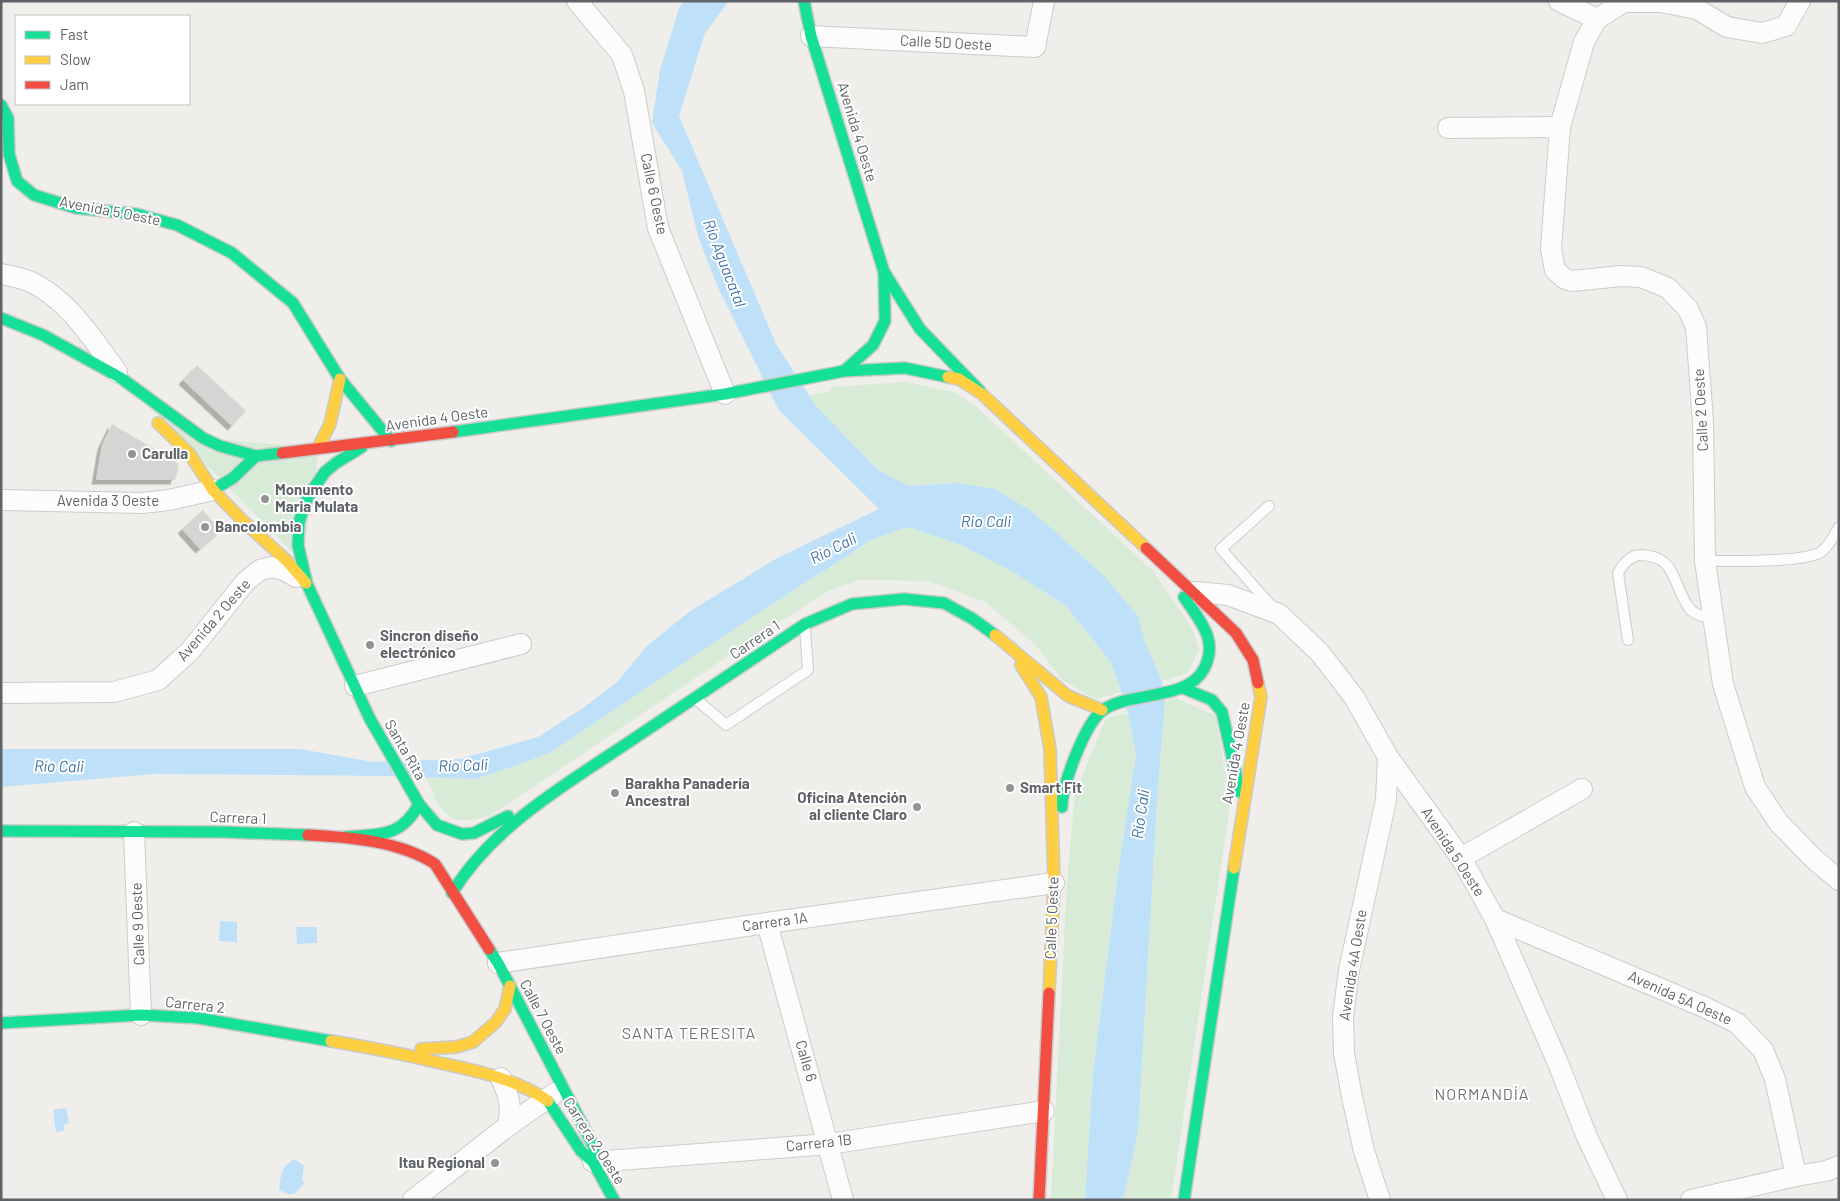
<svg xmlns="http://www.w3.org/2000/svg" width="1840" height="1201" font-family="Barlow,sans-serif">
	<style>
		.green { fill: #d8ebd6 }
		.water { fill: #bfe0f9 }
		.building { fill: #d6d5d3; filter: url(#shadow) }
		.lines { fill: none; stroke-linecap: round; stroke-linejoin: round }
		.lane-casing { stroke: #cbcccc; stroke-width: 12 }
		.street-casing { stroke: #cbcccc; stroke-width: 22 }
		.fast-casing { stroke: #cacacb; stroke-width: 14 }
		.slow-casing { stroke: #cacacb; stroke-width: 14 }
		.jam-casing { stroke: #cacacb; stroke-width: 14 }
		.lane { stroke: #fdfcfc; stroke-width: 10 }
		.street { stroke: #fdfcfc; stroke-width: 20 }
		.fast { stroke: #16e098; stroke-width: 11 }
		.slow { stroke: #ffcf43; stroke-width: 11 }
		.jam { stroke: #f24e42; stroke-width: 11 }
		.poi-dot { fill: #919496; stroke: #fff; stroke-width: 2 }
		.labels { text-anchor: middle; stroke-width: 4; stroke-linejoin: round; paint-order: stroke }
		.street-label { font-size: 15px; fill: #5f6368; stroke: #fff }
		.poi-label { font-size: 15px; font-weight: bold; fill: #5f6368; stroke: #fff; text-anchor: start }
		.water-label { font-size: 16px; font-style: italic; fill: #4174aa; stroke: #fff }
		.neighbourhood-label { font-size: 16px; letter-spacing: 1px; fill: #70757a; stroke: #fff }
	</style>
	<defs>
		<filter id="shadow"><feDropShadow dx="-4.5" dy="4.5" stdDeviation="0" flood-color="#0004"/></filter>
	</defs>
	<rect width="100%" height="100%" fill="#efeeea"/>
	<g class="green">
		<polygon points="121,378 203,438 318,448 315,483 301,561"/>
		<polygon points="907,382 953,392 972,403 1153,571 1192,628 1199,650 1188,673 1162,681 1144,640 1138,616 1105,577 1058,534 957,483 909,486 878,470 815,405 809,396 830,391 830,387"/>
		<path d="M908,527L961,545L1015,573L1066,606L1111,662L1121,692L1096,699L1062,680L1035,644L985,602L928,581L860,580L828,591L752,640L488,817C455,823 451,823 432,795L434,794L425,777L476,779L719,639L871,540Z"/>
		<polygon points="1176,698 1216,716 1230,805 1171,1200 1123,1200 1138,1132 1158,785 1165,702"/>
		<polygon points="1128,713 1136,755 1118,873 1093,1073 1085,1200 1051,1200 1067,881 1075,794 1106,718"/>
	</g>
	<g class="water">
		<polygon points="684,1 729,1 705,33 679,116 776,344 815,405 878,470 909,486 957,483 995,489 1031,511 1058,534 1105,577 1138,616 1144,640 1162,681 1165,702 1158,785 1138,1132 1123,1200 1085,1200 1093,1073 1118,873 1136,755 1128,713 1111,662 1066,606 1015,573 961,545 908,527 871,540 719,639 550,753 476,779 390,776 154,774 1,787 1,749 300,749 373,762 460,759 538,737 583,708 617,682 647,646 689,612 777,558 879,509 778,409 716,283 698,236 682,171 652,123 660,70 679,8"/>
		<polygon points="220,921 237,922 237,942 219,941"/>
		<polygon points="296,927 317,927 317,943 297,944"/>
		<polygon points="66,1108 69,1123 64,1124 64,1130 56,1133 53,1110"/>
		<path d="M294,1159L304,1166L302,1180L305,1183L294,1194H288L279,1190C281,1175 280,1168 294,1159Z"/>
	</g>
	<g class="building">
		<polygon points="197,365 246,411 232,426 183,380"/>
		<polygon points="112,424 175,461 179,466 175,480 96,480 102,445"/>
		<polygon points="203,510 221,531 200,549 182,529"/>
	</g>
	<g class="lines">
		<defs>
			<g id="lane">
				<polyline points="1269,506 1221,549 1273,608"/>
				<path d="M1705,561C1729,561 1803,563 1821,552C1829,546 1834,536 1839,527"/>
				<path d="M1628,640L1618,573C1623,564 1630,555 1641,555C1677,556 1672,584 1689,608C1694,615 1705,617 1713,618"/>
				<polyline points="696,699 726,725 808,670 805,628"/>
			</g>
			<g id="street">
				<polyline points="577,1 622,55 634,91 658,228 725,394"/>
				<polyline points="1559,1 1597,19"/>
				<polyline points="1800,1 1786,26 1762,33 1727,27 1697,9 1661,2 1624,2 1597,19 1584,42 1560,127 1551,249 1555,270 1565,279 1572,281 1621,276 1641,277 1668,288 1688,309 1696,327 1703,422 1705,561 1723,684 1755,787 1779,823 1813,858 1839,880"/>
				<polyline points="811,36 1035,47 1044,1"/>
				<polyline points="1448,128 1560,127"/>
				<path d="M1,274C11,276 22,278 31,282C69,300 93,340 117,372"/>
				<polyline points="1,500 142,503 169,500 213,490"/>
				<polyline points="1194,592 1228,595 1279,614 1320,653 1354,697 1388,757 1461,858 1495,919 1558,1063 1587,1137 1617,1200"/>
				<polyline points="355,686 521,644"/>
				<polyline points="1,693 114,692 158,680 190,651 246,581 260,570 272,567 286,571 296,577"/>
				<polyline points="134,832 141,1015"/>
				<polyline points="1461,858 1582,789"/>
				<polyline points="1495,919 1704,1007 1737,1023 1763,1050 1775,1079 1796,1176"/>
				<polyline points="767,923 843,1200"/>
				<polyline points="498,963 767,923 1054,883"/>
				<path d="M501,1078C509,1096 512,1106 508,1126"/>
				<polyline points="593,1162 829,1144 1044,1111"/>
				<polyline points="413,1200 508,1126 555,1093"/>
				<polyline points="1380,1200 1364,1151 1352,1097 1344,1053 1343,1017 1349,970 1386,800 1388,757"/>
				<polyline points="1691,1200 1796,1176 1826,1171 1839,1166"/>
			</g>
			<g id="fast">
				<polyline points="804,1 811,36 884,272 920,329 980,391"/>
				<polyline points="1,105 8,118 9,154 17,181 34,195 76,208 136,214 177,225 232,253 293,303 340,379 391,441"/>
				<polyline points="1,318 43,335 121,378 203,438 220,446 256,456 282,453"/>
				<polyline points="844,371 873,345 885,321 884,272"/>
				<polyline points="453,432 725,394 844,371 905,368 948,377"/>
				<polyline points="362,447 336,463 325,472 309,495 303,509 299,523 298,545 307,584 370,719 419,804 437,825 462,834 474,833 508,816"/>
				<polyline points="213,490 233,478 256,456"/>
				<polyline points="1183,688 1212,700 1222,712 1240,792"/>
				<path d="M1062,807C1062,785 1085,723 1103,710C1130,691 1187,701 1204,669C1219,640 1200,621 1184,597"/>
				<polyline points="1,831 224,832 308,835"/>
				<path d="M345,837C379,834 401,838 419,804"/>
				<path d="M452,893C493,826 565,785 629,742C688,703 746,663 805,624L852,604L904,599L944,603L973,619L995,635"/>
				<polyline points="489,949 498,963 594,1147 593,1162"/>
				<polyline points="1,1023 141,1015 198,1018 331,1041"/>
				<polyline points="548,1101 581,1151 593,1162 614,1200"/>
				<polyline points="1184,1200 1234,868"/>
			</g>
			<g id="slow">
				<polyline points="948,377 959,379 982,394 1146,548"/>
				<polyline points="158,423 189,453 213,490 243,521 287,561 306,583"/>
				<polyline points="318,448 330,424 340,379"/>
				<polyline points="995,635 1068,696 1102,710"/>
				<polyline points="1021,665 1041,697 1050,749 1054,883 1049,993"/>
				<polyline points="1234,868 1261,697 1258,683"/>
				<path d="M331,1041C367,1047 404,1054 440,1063C477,1071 517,1079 548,1101"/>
				<polyline points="421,1049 456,1047 473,1042 496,1022 505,1009 510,986"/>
			</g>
			<g id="jam">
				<polyline points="282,453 453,432"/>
				<polyline points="1146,548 1236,633 1253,660 1258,683"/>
				<path d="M308,835C349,837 400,841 435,864L489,949"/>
				<polyline points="1039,1200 1049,993"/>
			</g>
		</defs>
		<use href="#lane" class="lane-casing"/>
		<use href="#street" class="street-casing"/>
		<use href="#fast" class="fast-casing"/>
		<use href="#slow" class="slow-casing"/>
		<use href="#jam" class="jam-casing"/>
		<use href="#lane" class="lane"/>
		<use href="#street" class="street"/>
		<use href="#fast" class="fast"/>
		<use href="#slow" class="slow"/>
		<use href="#jam" class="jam"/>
	</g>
	<g class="poi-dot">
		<circle cx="132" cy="454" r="5"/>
		<circle cx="265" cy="499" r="5"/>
		<circle cx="205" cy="527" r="5"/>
		<circle cx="370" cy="645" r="5"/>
		<circle cx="1010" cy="788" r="5"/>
		<circle cx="615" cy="793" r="5"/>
		<circle cx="917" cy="807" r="5"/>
		<circle cx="495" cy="1163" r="5"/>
	</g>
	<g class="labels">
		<g class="street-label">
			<text transform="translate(946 43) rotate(3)" y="5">Calle 5D Oeste</text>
			<text transform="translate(857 132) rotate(73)" y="5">Avenida 4 Oeste</text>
			<text transform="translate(654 194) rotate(78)" y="5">Calle 6 Oeste</text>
			<text transform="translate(110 211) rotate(11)" y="5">Avenida 5 Oeste</text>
			<text transform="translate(1701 410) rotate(-93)" y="5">Calle 2 Oeste</text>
			<text transform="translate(437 419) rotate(-8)" y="5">Avenida 4 Oeste</text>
			<text x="108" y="506">Avenida 3 Oeste</text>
			<text transform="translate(214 620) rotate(-49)" y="5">Avenida 2 Oeste</text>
			<text transform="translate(755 640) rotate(-34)" y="5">Carrera 1</text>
			<text transform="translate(405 750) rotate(60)" y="5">Santa Rita</text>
			<text transform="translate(1236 753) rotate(-80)" y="5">Avenida 4 Oeste</text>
			<text transform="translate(238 818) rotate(2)" y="5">Carrera 1</text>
			<text transform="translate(1453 852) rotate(57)" y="5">Avenida 5 Oeste</text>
			<text transform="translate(1052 918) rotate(-88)" y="5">Calle 5 Oeste</text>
			<text transform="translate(775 922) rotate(-8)" y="5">Carrera 1A</text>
			<text transform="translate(138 924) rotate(-92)" y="5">Calle 9 Oeste</text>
			<text transform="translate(1353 965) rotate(-81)" y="5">Avenida 4A Oeste</text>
			<text transform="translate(1680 998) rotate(24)" y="5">Avenida 5A Oeste</text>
			<text transform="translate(195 1005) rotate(6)" y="5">Carrera 2</text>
			<text transform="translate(543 1017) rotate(62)" y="5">Calle 7 Oeste</text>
			<text transform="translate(806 1061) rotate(74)" y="5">Calle 6</text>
			<text transform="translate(594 1141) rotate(57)" y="5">Carrera 2 Oeste</text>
			<text transform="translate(819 1143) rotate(-6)" y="5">Carrera 1B</text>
		</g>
		<g class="poi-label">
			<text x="142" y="459">Carulla</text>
			<text x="275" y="495">Monumento<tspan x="275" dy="17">Maria Mulata</tspan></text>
			<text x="215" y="532">Bancolombia</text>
			<text x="380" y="641">Sincron diseño<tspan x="380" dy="17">electrónico</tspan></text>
			<text x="625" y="789">Barakha Panadería<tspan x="625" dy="17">Ancestral</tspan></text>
			<text x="1020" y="793">Smart Fit</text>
			<text x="907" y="803" text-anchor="end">Oficina Atención<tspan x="907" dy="17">al cliente Claro</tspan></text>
			<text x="485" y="1168" text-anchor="end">Itau Regional</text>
		</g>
		<g class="water-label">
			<text transform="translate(725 263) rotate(69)" y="6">Río Aguacatal</text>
			<text x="986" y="527">Rio Cali</text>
			<text transform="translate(833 548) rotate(-27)" y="6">Río Cali</text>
			<text transform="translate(463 765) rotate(-2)" y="6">Río Cali</text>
			<text transform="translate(59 766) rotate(1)" y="6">Río Cali</text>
			<text transform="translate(1140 814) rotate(-82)" y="6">Río Cali</text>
		</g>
		<g class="neighbourhood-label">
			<text x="689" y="1039">SANTA TERESITA</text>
			<text x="1482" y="1100">NORMANDÍA</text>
		</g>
	</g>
	<rect width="1840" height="1201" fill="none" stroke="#5f6368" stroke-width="5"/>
	<rect x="15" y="15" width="175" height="90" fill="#ffffff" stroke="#bfc1c3"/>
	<rect x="25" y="31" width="25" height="8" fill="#16e098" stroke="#bfc1c3"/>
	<text x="60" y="40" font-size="15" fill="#5f6368">Fast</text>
	<rect x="25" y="56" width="25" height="8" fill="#ffcf43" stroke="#bfc1c3"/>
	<text x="60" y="65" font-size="15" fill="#5f6368">Slow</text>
	<rect x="25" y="81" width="25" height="8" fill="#f24e42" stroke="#bfc1c3"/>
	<text x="60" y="90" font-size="15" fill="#5f6368">Jam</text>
</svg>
